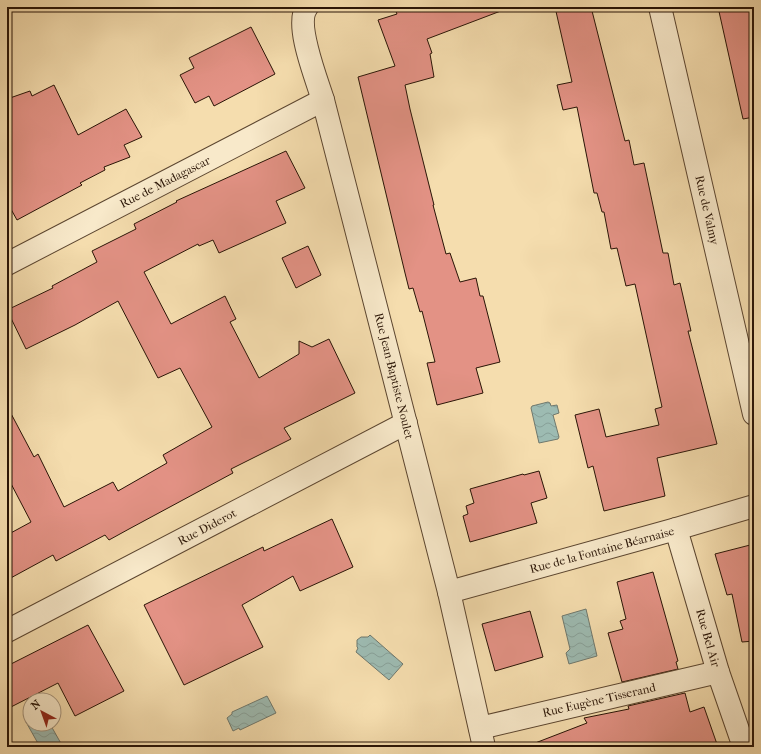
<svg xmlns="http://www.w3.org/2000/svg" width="761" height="754" font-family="'IM FELL French Canon',serif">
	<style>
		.water { fill: url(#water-waves); stroke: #6f786d }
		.building { fill: #e39285; stroke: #291406 }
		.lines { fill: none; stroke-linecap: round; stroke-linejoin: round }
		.minor-casing { stroke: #5c4630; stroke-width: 24 }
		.minor { stroke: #f8e9ca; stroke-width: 22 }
		.labels { text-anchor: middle; stroke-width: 3.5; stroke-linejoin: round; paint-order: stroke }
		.street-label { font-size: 12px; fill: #291406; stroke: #f8e9ca }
	</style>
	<defs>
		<pattern id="water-waves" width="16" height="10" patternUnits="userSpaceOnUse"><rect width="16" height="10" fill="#9dbbb2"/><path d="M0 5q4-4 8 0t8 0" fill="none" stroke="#87a098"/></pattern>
	</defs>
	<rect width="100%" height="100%" fill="#f5ddae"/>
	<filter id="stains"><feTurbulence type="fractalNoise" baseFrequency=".005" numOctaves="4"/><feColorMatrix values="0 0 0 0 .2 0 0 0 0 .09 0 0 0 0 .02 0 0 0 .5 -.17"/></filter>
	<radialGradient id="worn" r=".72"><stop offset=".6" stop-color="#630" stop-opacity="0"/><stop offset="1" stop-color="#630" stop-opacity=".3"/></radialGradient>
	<g class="water">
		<polygon points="548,402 550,403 551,406 557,405 559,413 553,415 559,437 558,439 539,443 531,408 532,406"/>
		<polygon points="586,609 597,656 569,664 566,653 570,649 562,616"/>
		<polygon points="370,635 403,664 389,680 356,652 358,648 357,647 357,640 361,637 368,637"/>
		<polygon points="267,696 276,713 240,730 239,728 233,731 227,718 232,714 232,712"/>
		<polygon points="30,719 30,724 50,724 63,747 40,747 26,722"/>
	</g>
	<g class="building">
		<polygon points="394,7 505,7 506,9 427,39 432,53 430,54 434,77 405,85 410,109 434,205 433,205 446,254 450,253 460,282 476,278 480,296 483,296 500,362 476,368 483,393 437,405 427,363 435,362 422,311 420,312 413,288 409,289 405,273 358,77 395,66 378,20 397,14"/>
		<polygon points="555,7 591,7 625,141 629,140 634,165 644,163 663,253 668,253 674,285 680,283 691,331 688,331 717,444 657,458 665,496 604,511 593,466 588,468 575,415 599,409 606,437 659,425 655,409 662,407 635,284 626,286 617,248 611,249 604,212 602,212 597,193 594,193 577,107 563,110 557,85 572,82"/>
		<polygon points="718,7 754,7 754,117 743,119"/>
		<polygon points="251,27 275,74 214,106 209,96 195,103 180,75 194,68 189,58"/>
		<polygon points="54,85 78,135 126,109 142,137 124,145 130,157 104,167 105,170 80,183 82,185 17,220 7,202 7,99 30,91 32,96"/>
		<polygon points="286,151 305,188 276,201 286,223 219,253 213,240 199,246 198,244 144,272 171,324 225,296 236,319 230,322 259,378 299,354 299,341 312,347 329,339 355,393 284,428 291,439 231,469 233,473 129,529 109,540 105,535 56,561 53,555 7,580 7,535 31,522 7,476 7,406 34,457 38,454 64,507 113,482 118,491 167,463 163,455 212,427 180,368 158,378 118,301 75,325 26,349 7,310 53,288 52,286 97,262 92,251 136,229 134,224 177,202 176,201"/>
		<polygon points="308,246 321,275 296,288 282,258"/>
		<polygon points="539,471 547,498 531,503 537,523 470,542 463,516 468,514 466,506 474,503 470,489 523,474 524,475"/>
		<polygon points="332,519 353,567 300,591 293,576 242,605 263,647 184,685 144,605 263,547 264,551"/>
		<polygon points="754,544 754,641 742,642 732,594 727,595 715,554"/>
		<polygon points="653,572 678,661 676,662 678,669 622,682 608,633 623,629 620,621 626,619 617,582"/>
		<polygon points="530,611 543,657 495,671 482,624"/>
		<polygon points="88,625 124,691 75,716 58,683 7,709 7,666"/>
		<polygon points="685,693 690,712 704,707 718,747 530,747 530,745 587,723 584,718 629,709 628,706"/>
	</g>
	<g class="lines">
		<defs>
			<g id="minor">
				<path d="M307,7C294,24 317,80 323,100L449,592L484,747"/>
				<polyline points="660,7 754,414"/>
				<polyline points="7,264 323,100"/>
				<polyline points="676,529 718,672 744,747"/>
				<polyline points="449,592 676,529 754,506"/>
				<polyline points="7,631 406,423"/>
				<polyline points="480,728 718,672"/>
			</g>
		</defs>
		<use href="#minor" class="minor-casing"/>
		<use href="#minor" class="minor"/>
	</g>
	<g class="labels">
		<g class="street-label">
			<text transform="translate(165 182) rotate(-27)" y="4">Rue de Madagascar</text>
			<text transform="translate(707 210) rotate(77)" y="4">Rue de Valmy</text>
			<text transform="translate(394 376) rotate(76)" y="4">Rue Jean-Baptiste Noulet</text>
			<text transform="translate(207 527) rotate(-28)" y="4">Rue Diderot</text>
			<text transform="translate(602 550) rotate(-15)" y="4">Rue de la Fontaine Béarnaise</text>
			<text transform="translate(708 638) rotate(74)" y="4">Rue Bel Air</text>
			<text transform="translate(599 700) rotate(-13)" y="4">Rue Eugène Tisserand</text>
		</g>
	</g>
	<rect width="761" height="754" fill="none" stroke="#f5ddae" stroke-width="24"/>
	<rect x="8" y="8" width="745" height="738" fill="none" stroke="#291406" stroke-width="2"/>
	<rect x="12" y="12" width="737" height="730" fill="none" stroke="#291406"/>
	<g transform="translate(42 712) rotate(319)"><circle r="19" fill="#f8e9ca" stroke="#a5947c"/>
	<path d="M0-3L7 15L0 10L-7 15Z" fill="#8f2418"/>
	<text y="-6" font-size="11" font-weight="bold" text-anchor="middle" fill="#291406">N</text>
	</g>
	<rect width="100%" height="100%" filter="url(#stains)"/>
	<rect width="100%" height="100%" fill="url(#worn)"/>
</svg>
